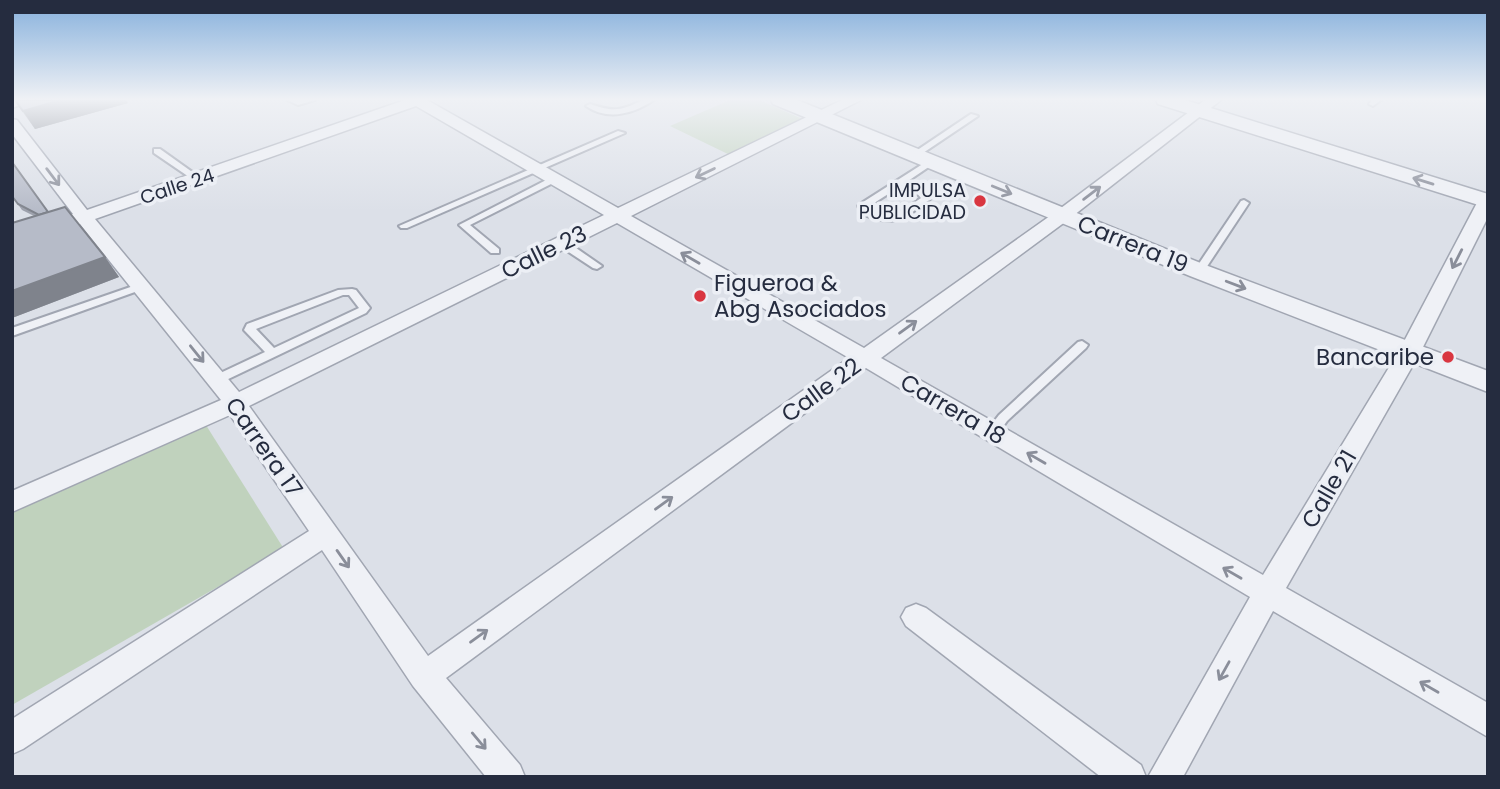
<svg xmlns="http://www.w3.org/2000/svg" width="1500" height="789" font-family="Poppins,sans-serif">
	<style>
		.green { fill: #c0d2bd }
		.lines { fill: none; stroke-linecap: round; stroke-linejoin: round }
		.service-casing { stroke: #a1a6b2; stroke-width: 4 }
		.minor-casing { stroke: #a1a6b2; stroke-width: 3 }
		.tertiary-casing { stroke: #a1a6b2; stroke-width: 3 }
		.service { fill: #eff1f6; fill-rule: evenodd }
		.minor { fill: #eff1f6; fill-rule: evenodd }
		.tertiary { fill: #eff1f6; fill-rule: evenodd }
		.wall { fill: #9da1ac }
		.shaded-wall { fill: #7f838c }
		.building { fill: #b6bbc8; stroke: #7f838c; stroke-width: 2 }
		.oneway { stroke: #8a8e9a }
		.poi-dot { fill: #d93640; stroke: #eceff5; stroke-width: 2.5 }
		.labels { text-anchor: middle; stroke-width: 7; stroke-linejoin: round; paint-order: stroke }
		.far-street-label { font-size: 19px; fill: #252c3f; stroke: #eceff5 }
		.far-poi-label { font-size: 19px; fill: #252c3f; stroke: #eceff5; text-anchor: end }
		.street-label { font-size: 23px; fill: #252c3f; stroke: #eceff5 }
		.poi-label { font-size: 23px; fill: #252c3f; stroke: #eceff5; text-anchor: start }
	</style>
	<rect width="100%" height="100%" fill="#dce0e8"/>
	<g class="green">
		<polygon points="730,100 759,100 807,121 732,156 670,126"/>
		<polygon points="204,422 284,549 12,705 12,508"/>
	</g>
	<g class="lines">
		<defs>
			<g id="service">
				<polygon points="287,100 315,100 298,105"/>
				<path d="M643,100H654C633,114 608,121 586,106L590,104C614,112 620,111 643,100Z"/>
				<polygon points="1372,100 1381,100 1373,106 1369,104"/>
				<polygon points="971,114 978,116 917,157 910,155"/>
				<polygon points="618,131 625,133 407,228 401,228 399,226"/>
				<polygon points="154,149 160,149 202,179 195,181 154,153"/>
				<path d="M929,160L936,162L908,181L921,187L931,198L929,200C903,219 894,228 862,214L858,206L860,204ZM902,185L915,191L921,198C900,212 894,221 869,210L868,207Z"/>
				<polygon points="552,177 556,180 555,182 470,225 499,249 499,253 491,253 459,225"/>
				<polygon points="1244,200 1249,203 1204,271 1199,274 1195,273 1194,271 1241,201"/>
				<polygon points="562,240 566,241 602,266 597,269 593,268 558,245 557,243"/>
				<polygon points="142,283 147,286 146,288 12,336 12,328"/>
				<path d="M352,289L356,290L370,308L366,313L222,382H214L212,379L214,376L265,352L244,330L247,324L338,290ZM343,295H349L359,308L274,348L256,329Z"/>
				<polygon points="1082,341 1088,345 1086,348 1007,421 997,435 987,435 986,432 999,415 1078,342"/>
			</g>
			<g id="minor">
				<polygon points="12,100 34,100 12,108"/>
				<path d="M405,100H427L618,208L842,100H861L631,216L864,348L1057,211L1205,100H1221L1069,219L881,358L1263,575L1399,351L1479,199L1488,194V217L1421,351L1286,588L1488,703V737L1273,611L1183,777H1148L1250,597L866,368L446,678L520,765L525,777H486L413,686L322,550L23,749L12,754V719L309,531L230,415L12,512V491L221,400L80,224L12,245V234L73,214L12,134V119L17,120L87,210ZM416,106L604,215L239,392L95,219ZM617,223L849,358L428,656L249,406Z"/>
				<polygon points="916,604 926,608 1141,765 1146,777 1101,777 906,626 901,617 906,608"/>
			</g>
			<g id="tertiary">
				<polygon points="771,100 797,100 1208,266 1488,371 1488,392 1190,276 773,104"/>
				<polygon points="1156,100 1185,100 1488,194 1488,208 1158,104"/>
			</g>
		</defs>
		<use href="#service" class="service-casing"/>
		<use href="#minor" class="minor-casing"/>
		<use href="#tertiary" class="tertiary-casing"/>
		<use href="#service" class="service"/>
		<use href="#minor" class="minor"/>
		<use href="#tertiary" class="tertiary"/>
	</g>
	<g class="wall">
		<polygon points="14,100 126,100 128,103 35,129"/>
		<polygon points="12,196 48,212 105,257 119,277 12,318 12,223 34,216 22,210"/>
	</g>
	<g class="shaded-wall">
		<polygon points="61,100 126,100 128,103 35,129 23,111"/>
		<polygon points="105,257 119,277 12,318 12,291"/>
	</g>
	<g class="building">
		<polygon points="15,100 61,100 23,111"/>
		<polygon points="12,162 48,212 39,215 18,204 12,196"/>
		<polygon points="65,207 105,257 12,291 12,223"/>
	</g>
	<defs><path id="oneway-shaft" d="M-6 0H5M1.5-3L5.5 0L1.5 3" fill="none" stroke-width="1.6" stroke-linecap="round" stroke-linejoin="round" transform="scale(1.75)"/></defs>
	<g class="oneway">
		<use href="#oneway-shaft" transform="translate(705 173) rotate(154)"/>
		<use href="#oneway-shaft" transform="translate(53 177) rotate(53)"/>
		<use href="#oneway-shaft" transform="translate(1423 181) rotate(-163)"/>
		<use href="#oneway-shaft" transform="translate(1002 190) rotate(22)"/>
		<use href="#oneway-shaft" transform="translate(1092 193) rotate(-37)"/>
		<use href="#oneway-shaft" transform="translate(690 258) rotate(-150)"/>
		<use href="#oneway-shaft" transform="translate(1457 259) rotate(117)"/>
		<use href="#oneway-shaft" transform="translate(1236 285) rotate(21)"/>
		<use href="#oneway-shaft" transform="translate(908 327) rotate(-36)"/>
		<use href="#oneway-shaft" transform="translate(197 354) rotate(51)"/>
		<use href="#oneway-shaft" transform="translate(1036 458) rotate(-150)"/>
		<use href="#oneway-shaft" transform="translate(664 503) rotate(-36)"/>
		<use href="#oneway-shaft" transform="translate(343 559) rotate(55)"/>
		<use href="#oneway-shaft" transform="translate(1232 573) rotate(-150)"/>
		<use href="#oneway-shaft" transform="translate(479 636) rotate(-36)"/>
		<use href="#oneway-shaft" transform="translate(1224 671) rotate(119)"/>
		<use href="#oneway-shaft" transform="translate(1429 687) rotate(-150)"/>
		<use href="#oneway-shaft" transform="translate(479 741) rotate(50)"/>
	</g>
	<linearGradient id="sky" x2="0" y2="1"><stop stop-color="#86b0dc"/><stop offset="0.47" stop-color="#eff1f5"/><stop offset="1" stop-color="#eff1f5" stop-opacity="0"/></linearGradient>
	<rect width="1500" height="211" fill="url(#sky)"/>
	<g class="poi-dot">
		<circle cx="980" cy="201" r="7"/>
		<circle cx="700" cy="296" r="7"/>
		<circle cx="1448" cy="357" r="7"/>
	</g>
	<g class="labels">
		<g class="far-street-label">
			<text transform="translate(177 186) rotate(-18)" y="7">Calle 24</text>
		</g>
		<g class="far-poi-label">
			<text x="966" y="197">IMPULSA<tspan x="966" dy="22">PUBLICIDAD</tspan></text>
		</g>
		<g class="street-label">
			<text transform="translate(1133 244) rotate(22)" y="8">Carrera 19</text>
			<text transform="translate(544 252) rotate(-26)" y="8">Calle 23</text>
			<text transform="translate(821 390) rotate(-36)" y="8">Calle 22</text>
			<text transform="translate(953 409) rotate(30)" y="8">Carrera 18</text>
			<text transform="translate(264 447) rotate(55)" y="8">Carrera 17</text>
			<text transform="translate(1329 489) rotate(-60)" y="8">Calle 21</text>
		</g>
		<g class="poi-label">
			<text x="714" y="291">Figueroa &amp;<tspan x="714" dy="26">Abg Asociados</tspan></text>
			<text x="1434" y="365" text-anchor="end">Bancaribe</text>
		</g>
	</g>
	<rect width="1500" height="789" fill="none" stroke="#252c3f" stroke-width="28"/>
</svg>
